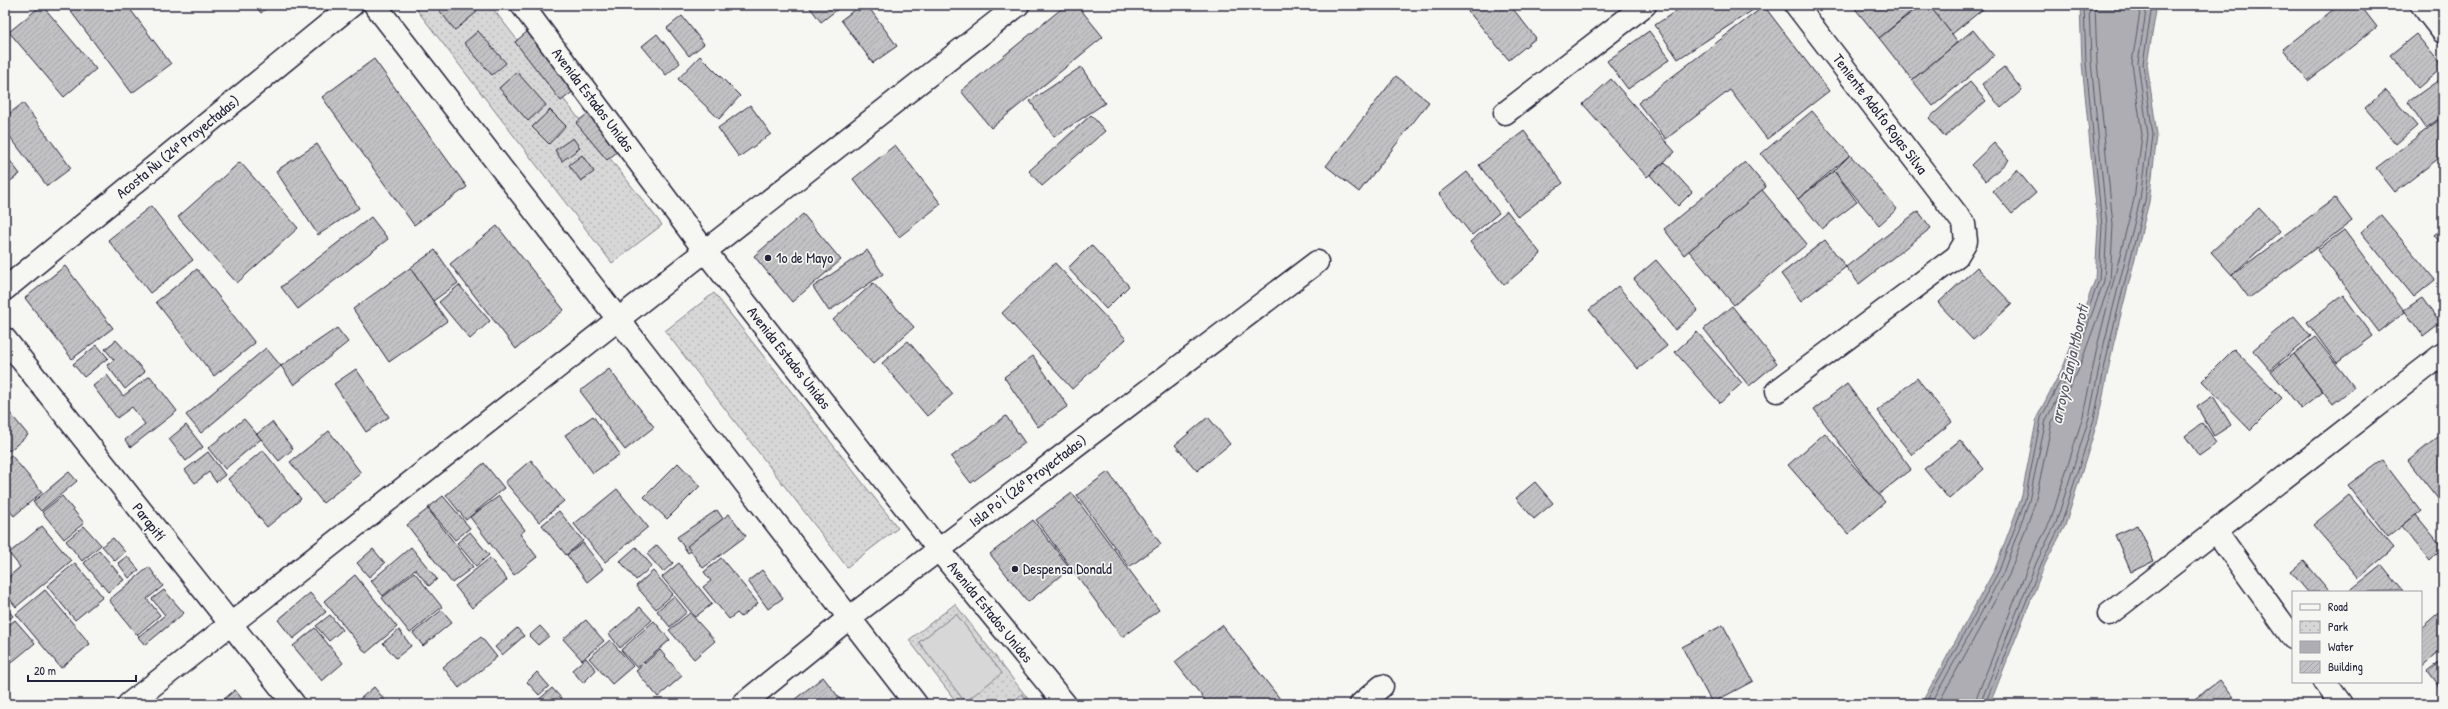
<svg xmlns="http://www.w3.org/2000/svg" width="2448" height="709" font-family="'Patrick Hand',sans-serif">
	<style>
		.park { fill: url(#park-dots); stroke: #7c7c89 }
		.pitch { fill: #d7d7d7; stroke: #7c7c89 }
		.water { fill: #adadb3; stroke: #757583 }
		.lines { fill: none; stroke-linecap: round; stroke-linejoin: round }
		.shore { stroke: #5a5a6b; stroke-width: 1 }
		.building { fill: url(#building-hatch); stroke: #22223b }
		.minor-casing { stroke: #22223b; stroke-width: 25 }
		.minor { stroke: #f6f6f2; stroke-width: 22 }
		.poi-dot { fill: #22223b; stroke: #f6f6f2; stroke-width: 1.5 }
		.labels { text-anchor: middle; stroke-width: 3.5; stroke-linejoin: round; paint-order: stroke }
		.street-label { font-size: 15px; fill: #22223b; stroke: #f6f6f2 }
		.poi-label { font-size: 15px; fill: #22223b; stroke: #f6f6f2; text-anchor: start }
		.water-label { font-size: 16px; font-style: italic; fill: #535365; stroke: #f6f6f2 }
	</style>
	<defs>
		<pattern id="park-dots" width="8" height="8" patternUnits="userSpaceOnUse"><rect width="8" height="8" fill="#d7d7d7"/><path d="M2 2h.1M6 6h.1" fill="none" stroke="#b8b8b9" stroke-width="1.8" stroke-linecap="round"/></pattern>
		<pattern id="building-hatch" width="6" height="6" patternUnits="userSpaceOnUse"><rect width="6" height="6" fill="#c2c2c4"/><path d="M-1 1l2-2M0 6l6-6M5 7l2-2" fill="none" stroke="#a6a6a9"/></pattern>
	</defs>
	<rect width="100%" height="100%" fill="#f6f6f2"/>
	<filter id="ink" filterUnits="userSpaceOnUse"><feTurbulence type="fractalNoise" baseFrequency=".025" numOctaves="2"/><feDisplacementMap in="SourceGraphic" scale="8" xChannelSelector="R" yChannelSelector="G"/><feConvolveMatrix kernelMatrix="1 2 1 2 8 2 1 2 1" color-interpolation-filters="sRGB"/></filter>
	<g filter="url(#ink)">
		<g class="park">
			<polygon points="423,5 490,5 662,225 612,263 417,10"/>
			<polygon points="714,293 898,528 847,567 665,331"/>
			<polygon points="955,604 1032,704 958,704 909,640"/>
		</g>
		<g class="pitch">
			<polygon points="956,614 1002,673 965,702 919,642"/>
			<polygon points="1022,694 1029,704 1010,704"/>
		</g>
		<polygon class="water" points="2080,5 2157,5 2147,64 2157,135 2149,202 2113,346 2098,420 2065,526 2045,564 1993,696 1989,704 1921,704 1995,569 2021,499 2037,417 2064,365 2095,280 2098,227 2082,63"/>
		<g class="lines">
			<g class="shore">
				<polyline points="1925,704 1999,571 2025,500 2041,418 2068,366 2099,280 2102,226 2086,63 2084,5"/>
				<polyline points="1931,704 2003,573 2029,501 2046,420 2072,368 2104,281 2107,226 2091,62 2089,5"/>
				<polyline points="1938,704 2009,575 2035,503 2052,422 2078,371 2110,283 2113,225 2097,62 2095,5"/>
				<polyline points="1974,704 2031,559 2051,520 2083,416 2098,343 2134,199 2142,135 2132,63 2141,5"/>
				<polyline points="1980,704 2037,561 2056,523 2089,418 2104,344 2140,200 2148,135 2138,63 2147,5"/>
				<polyline points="1985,704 2042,562 2061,525 2094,419 2109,345 2145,201 2153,135 2143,64 2152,5"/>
			</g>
		</g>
		<g class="building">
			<polygon points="42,5 96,69 64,97 9,32"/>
			<polygon points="74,5 127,5 171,64 132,93 69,9"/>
			<polygon points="255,5 270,5 261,13"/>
			<polygon points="435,5 471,5 477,12 455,30"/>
			<polygon points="673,5 683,5 677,10"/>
			<polygon points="808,5 843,5 821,22"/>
			<polygon points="861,5 867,5 897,46 873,63 841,20"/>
			<polygon points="1066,5 1077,5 1103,37 991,128 961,91"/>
			<polygon points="1463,5 1510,5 1536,38 1509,60"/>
			<polygon points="1685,5 1755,5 1756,8 1678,59 1655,25"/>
			<polygon points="1852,5 1919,5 1879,38"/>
			<polygon points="1921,5 1930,5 1958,42 1912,80 1879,38"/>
			<polygon points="1937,5 1988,5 1952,34 1932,9"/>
			<polygon points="2339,5 2360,5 2377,27 2308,81 2283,49"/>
			<polygon points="1764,6 1829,91 1767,139 1730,90 1666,139 1638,103"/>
			<polygon points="682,16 704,44 689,56 667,28"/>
			<polygon points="534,26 580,86 561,101 515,42"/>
			<polygon points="1973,30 1994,56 1933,106 1912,80"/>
			<polygon points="478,31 506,63 492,75 464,43"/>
			<polygon points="1649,31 1670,59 1628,89 1607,61"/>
			<polygon points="657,34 680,63 666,75 642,46"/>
			<polygon points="2416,34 2443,67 2418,88 2390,55"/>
			<polygon points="700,56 740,96 719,119 678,79"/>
			<polygon points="374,59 467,187 414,225 322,97"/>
			<polygon points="1081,67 1105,103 1054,137 1030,101"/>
			<polygon points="2004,67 2022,90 2001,108 1982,84"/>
			<polygon points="517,72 546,105 528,121 499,88"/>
			<polygon points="1396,76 1429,102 1359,192 1326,166"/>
			<polygon points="2443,77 2443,116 2426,128 2408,102"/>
			<polygon points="1611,79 1675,152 1647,177 1583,104"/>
			<polygon points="1970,82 1986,101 1945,137 1929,118"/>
			<polygon points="2386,90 2417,126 2396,144 2365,108"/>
			<polygon points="23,103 71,168 47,186 5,130 5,117"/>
			<polygon points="750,105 771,134 739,157 718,128"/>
			<polygon points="593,109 623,147 607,160 576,123"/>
			<polygon points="550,110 566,126 549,144 532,127"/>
			<polygon points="1812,111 1850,155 1798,199 1761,154"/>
			<polygon points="1091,115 1105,131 1042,186 1029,171"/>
			<polygon points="2439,120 2443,125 2443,155 2395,192 2376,168"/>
			<polygon points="1524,131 1563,183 1518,217 1479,165"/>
			<polygon points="573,138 580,148 562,161 555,150"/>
			<polygon points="1994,143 2009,160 1986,181 1971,165"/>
			<polygon points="317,144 359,208 318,235 276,171"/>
			<polygon points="895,145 941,204 899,237 853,179"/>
			<polygon points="5,154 20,174 5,185"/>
			<polygon points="582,155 594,172 581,181 569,165"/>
			<polygon points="1850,155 1897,209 1879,225 1834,171"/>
			<polygon points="240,162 298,228 237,283 178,217"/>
			<polygon points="1665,162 1692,192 1678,206 1650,175"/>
			<polygon points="1745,162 1766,187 1684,255 1664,229"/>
			<polygon points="2017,170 2036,193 2012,214 1993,191"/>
			<polygon points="1834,171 1857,202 1822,229 1798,199"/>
			<polygon points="1467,172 1499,213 1472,235 1439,194"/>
			<polygon points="1762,190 1807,244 1734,305 1689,251"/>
			<polygon points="2335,198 2352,221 2249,298 2232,275"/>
			<polygon points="151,206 193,260 150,293 108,240"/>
			<polygon points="2259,208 2280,231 2232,275 2211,252"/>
			<polygon points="1507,211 1541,254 1504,285 1470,242"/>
			<polygon points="1918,211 1931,228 1859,284 1846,267"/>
			<polygon points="803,214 841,260 792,302 754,256"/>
			<polygon points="2381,215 2435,280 2414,297 2361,232"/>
			<polygon points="371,217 388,239 298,309 281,287"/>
			<polygon points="497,226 564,310 516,349 450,264"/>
			<polygon points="2443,228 2443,247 2434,235"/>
			<polygon points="2344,230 2405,312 2379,332 2317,250"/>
			<polygon points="1825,240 1846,267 1801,301 1781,274"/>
			<polygon points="1091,245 1129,286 1106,309 1068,268"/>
			<polygon points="435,250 458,283 433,301 410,268"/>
			<polygon points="867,250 883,274 829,311 813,287"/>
			<polygon points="1656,260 1698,310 1675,330 1634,279"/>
			<polygon points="1055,263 1126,339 1072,389 1002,313"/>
			<polygon points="65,266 113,328 72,359 25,298"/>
			<polygon points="1977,267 2012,304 1973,340 1938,303"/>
			<polygon points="410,268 447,321 389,362 353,309"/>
			<polygon points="197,269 255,343 214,376 156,302"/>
			<polygon points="873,283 914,327 873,364 833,320"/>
			<polygon points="459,285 490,321 470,339 439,302"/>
			<polygon points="1618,286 1667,346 1638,369 1589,310"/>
			<polygon points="2343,295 2373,336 2337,363 2307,322"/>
			<polygon points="2422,298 2440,323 2423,336 2404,310"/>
			<polygon points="1732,306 1777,363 1749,386 1704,329"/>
			<polygon points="2294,316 2311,336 2270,370 2253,350"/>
			<polygon points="337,328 348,342 294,385 281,366"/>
			<polygon points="1697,332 1742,383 1720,403 1675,352"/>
			<polygon points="2315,337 2354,387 2333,404 2294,354"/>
			<polygon points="116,340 145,372 125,389 107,365 114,360 105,349"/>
			<polygon points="908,341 953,394 927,416 882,363"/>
			<polygon points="97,345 108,358 84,377 73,364"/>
			<polygon points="266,348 281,366 201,433 186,415"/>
			<polygon points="2234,349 2282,398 2250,430 2202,381"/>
			<polygon points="2294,354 2323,392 2301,409 2271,371"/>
			<polygon points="1033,356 1068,406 1038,427 1004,377"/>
			<polygon points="356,369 389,417 366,432 334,384"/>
			<polygon points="609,369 654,427 625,450 580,391"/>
			<polygon points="107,375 123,396 150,376 177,411 131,447 125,440 145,424 132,407 117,418 93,386"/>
			<polygon points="1917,378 1952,422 1912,455 1877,411"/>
			<polygon points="1847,384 1911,469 1878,495 1814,409"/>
			<polygon points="2213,396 2231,425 2214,436 2197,407"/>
			<polygon points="5,407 28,435 9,451 5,446"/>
			<polygon points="593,416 620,454 593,473 565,435"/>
			<polygon points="1006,416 1025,443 971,483 951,457"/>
			<polygon points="1208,417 1230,444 1197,471 1175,445"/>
			<polygon points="244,419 261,439 225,469 208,448"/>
			<polygon points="272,422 293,449 279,461 257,434"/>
			<polygon points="2203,423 2217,443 2199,456 2185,436"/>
			<polygon points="186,425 203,447 186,461 169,439"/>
			<polygon points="329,431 361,473 323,503 290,462"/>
			<polygon points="1825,433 1885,502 1848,534 1788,465"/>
			<polygon points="2443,433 2443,505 2408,461"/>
			<polygon points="1960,440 1984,469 1949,499 1924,469"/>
			<polygon points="263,450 301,499 267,527 228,479"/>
			<polygon points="208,452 225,475 216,482 209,472 195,483 185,470"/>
			<polygon points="11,455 42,492 14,516 5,505 5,460"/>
			<polygon points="531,460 564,501 539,522 505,482"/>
			<polygon points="2382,460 2421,511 2388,537 2348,485"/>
			<polygon points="484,463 504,488 466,520 446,495"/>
			<polygon points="678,463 700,486 667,519 644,497"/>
			<polygon points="69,472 77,481 41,511 33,502"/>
			<polygon points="1108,472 1161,544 1129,567 1077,495"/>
			<polygon points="1535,482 1553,503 1534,519 1516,498"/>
			<polygon points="617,489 648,527 605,562 574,524"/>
			<polygon points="1072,493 1159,610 1122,637 1036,520"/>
			<polygon points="2349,495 2394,548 2359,578 2313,525"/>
			<polygon points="62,496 84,523 64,539 42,512"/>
			<polygon points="443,496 470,528 455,540 428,508"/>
			<polygon points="499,496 525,530 520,534 537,557 514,575 470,517"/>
			<polygon points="428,509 473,567 452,583 407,525"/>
			<polygon points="717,510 728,526 688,553 677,537"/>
			<polygon points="559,511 583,541 566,555 542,525"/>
			<polygon points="729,514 746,536 703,568 687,546"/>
			<polygon points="2416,515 2443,548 2430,561 2402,526"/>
			<polygon points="1033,520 1070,568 1028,602 990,554"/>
			<polygon points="2138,525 2154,561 2131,572 2115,535"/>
			<polygon points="42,526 71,561 16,607 5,593 5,580 20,567 9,553"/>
			<polygon points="84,526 101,545 82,561 66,541"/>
			<polygon points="470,532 489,555 476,566 457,543"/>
			<polygon points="113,538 125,552 115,561 102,546"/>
			<polygon points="583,543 603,569 587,582 567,555"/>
			<polygon points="657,545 673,563 663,572 647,554"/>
			<polygon points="411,547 437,579 429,586 415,569 383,596 371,581"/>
			<polygon points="636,547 652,566 636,580 620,561"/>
			<polygon points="373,549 385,563 369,577 357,563"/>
			<polygon points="99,550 124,580 108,592 84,563"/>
			<polygon points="127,556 139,570 129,578 118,563"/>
			<polygon points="490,558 507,580 472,608 455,586"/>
			<polygon points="721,558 758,603 741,617 737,613 729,619 703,587 711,581 704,572"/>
			<polygon points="2304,561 2330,592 2308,592 2291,572"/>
			<polygon points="75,563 103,597 75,620 47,586"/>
			<polygon points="679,563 712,604 695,617 662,577"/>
			<polygon points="2382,565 2403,591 2348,592"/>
			<polygon points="149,567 163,586 147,599 160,615 137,635 109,600"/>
			<polygon points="762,570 783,598 768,609 748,581"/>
			<polygon points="653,571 673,594 656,609 636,586"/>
			<polygon points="414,572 442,607 410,633 382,598"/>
			<polygon points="355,575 397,627 366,653 324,601"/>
			<polygon points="45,590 90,644 61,668 16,614"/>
			<polygon points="164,590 184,613 145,645 138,637 165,615 152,599"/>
			<polygon points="310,593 326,612 293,639 278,620"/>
			<polygon points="674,596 687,612 670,627 657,611"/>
			<polygon points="5,607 13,616 5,623"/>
			<polygon points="640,607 652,620 620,648 609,634"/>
			<polygon points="2443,609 2443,649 2421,668 2421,628"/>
			<polygon points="442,610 452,622 423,646 413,633"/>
			<polygon points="690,613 715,641 694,659 669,630"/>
			<polygon points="330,615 342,630 329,641 316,626"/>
			<polygon points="15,620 35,643 6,667 5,628"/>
			<polygon points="586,620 604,641 582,660 563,639"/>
			<polygon points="654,621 670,640 637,668 621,650"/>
			<polygon points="1222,625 1284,704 1208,704 1175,662"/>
			<polygon points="1723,625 1753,681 1712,703 1682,647"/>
			<polygon points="540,626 549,636 538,645 529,636"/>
			<polygon points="315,628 343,663 322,681 293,646"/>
			<polygon points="517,628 524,636 502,655 495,647"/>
			<polygon points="399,630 411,646 396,658 383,643"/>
			<polygon points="481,637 497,657 459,688 443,667"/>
			<polygon points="610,640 633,666 612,684 589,658"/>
			<polygon points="660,650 682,676 658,697 636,671"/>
			<polygon points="586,658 596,670 583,683 572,670"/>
			<polygon points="2443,660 2443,691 2428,671"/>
			<polygon points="537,672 549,686 539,695 527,682"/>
			<polygon points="823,677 844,704 797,704 794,700"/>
			<polygon points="2220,680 2238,704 2188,704"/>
			<polygon points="374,687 388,704 354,704"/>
			<polygon points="552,688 563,700 558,704 534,704"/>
			<polygon points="235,690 246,704 218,704"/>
		</g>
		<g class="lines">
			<defs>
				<g id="minor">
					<polyline points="375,5 916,704"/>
					<polyline points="522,5 705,251 938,549 1065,704"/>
					<polyline points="2422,5 2443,32"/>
					<polyline points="1505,113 1645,5"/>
					<polyline points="5,289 352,5"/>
					<polyline points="5,339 294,704"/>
					<polyline points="1777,391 1957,256 1966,241 1964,224 1796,5"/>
					<polyline points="2216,531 2293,638"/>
					<polyline points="2109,614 2443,354"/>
					<polyline points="2325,682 2341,704"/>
					<polyline points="129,704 1018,5"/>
					<polyline points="743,704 849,618 1317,262"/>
					<polyline points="1361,704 1382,686"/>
				</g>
			</defs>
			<use href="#minor" class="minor-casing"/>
			<use href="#minor" class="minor"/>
		</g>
	</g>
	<g class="poi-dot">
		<circle cx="768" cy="258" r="4"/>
		<circle cx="1015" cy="569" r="4"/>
	</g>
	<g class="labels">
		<g class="street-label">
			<text transform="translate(593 100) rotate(53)" y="5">Avenida Estados Unidos</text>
			<text transform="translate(1880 114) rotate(53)" y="5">Teniente Adolfo Rojas Silva</text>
			<text transform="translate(178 147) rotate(-39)" y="5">Acosta Ñu (24ª Proyectadas)</text>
			<text transform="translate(789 358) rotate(52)" y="5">Avenida Estados Unidos</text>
			<text transform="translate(1028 481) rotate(-37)" y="5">Isla Po'i (26ª Proyectadas)</text>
			<text transform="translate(149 522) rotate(52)" y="5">Parapití</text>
			<text transform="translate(990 612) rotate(51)" y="5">Avenida Estados Unidos</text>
		</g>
		<g class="poi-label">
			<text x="776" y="263">1o de Mayo</text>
			<text x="1023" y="574">Despensa Donald</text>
		</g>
		<g class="water-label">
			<text transform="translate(2069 364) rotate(-77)" y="6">arroyo Zanja Mboroti</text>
		</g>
	</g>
	<rect width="2448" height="709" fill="none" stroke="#f6f6f2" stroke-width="20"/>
	<rect x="10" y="10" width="2428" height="689" fill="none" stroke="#22223b" stroke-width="1.5" filter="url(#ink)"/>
	<rect x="2292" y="591" width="130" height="92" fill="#f6f6f2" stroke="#a1a1a9"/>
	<rect x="2300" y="604" width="20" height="6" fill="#f6f6f2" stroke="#a1a1a9"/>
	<text x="2328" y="611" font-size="12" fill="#22223b">Road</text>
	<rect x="2300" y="621" width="20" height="12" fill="url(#park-dots)" stroke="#a1a1a9"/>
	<text x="2328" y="631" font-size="12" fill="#22223b">Park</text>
	<rect x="2300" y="641" width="20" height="12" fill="#adadb3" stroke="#a1a1a9"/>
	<text x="2328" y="651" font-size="12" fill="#22223b">Water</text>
	<rect x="2300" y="661" width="20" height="12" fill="url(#building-hatch)" stroke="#a1a1a9"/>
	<text x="2328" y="671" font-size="12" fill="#22223b">Building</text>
	<path d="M28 675v6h108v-6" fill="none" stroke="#22223b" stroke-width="2"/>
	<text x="34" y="675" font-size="12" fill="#22223b" stroke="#f6f6f2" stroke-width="3" paint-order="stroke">20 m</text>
</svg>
